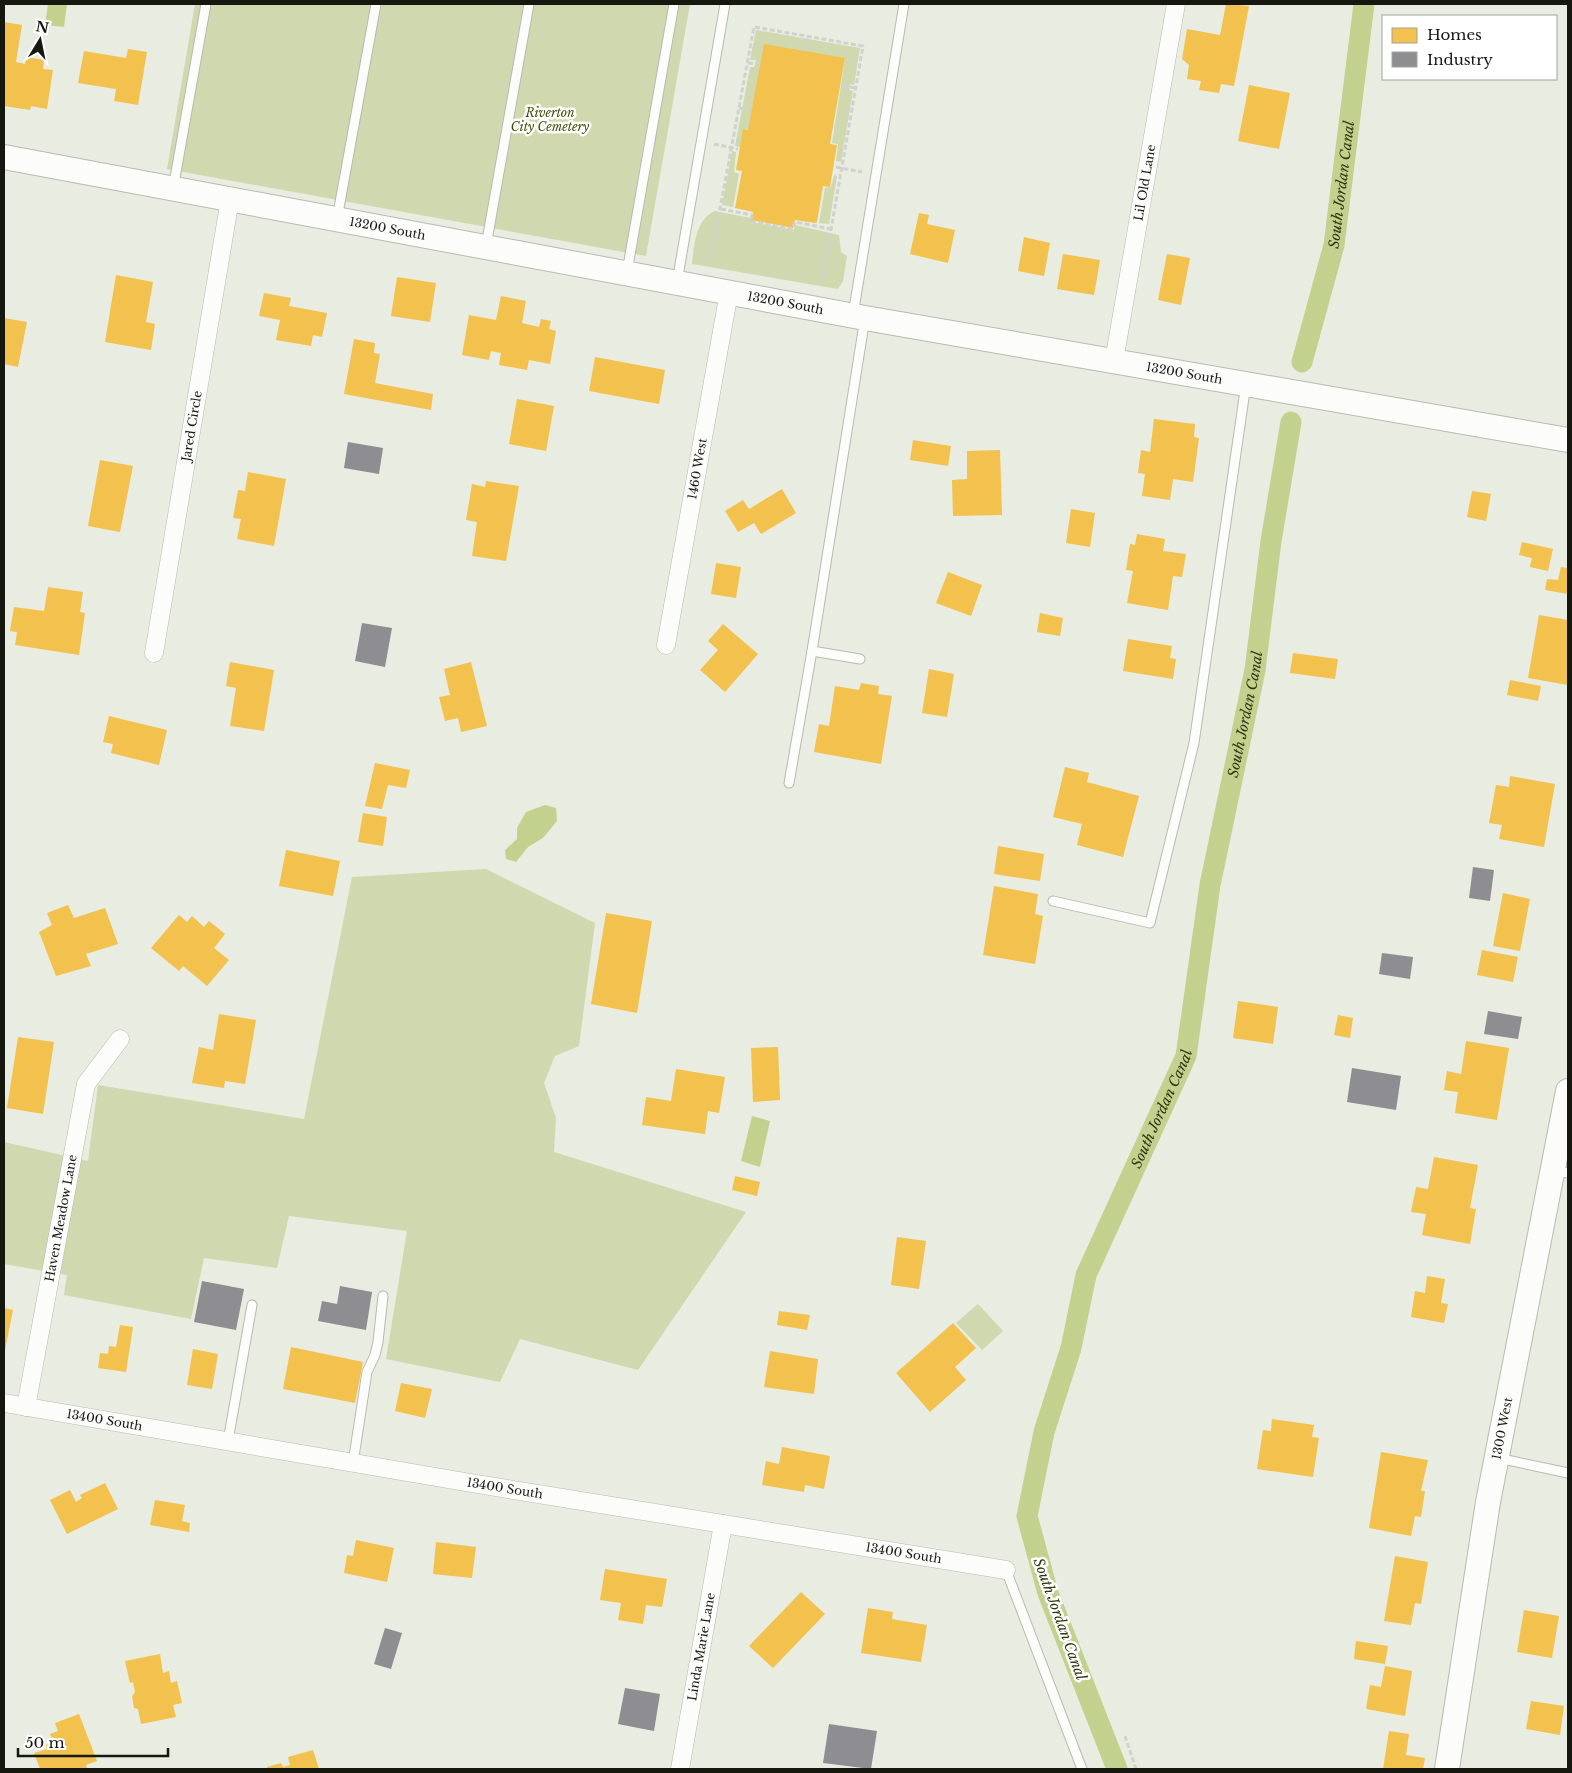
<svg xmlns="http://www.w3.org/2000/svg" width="1572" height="1773" font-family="'Libre Baskerville',serif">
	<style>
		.green { fill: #cfd8ae }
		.water { fill: #c3d18f }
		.homes { fill: #f2c14e }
		.industry { fill: #8d8d92 }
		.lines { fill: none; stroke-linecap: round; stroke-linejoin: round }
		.canal { stroke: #c3d18f; stroke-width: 21 }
		.lane-casing { stroke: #b8bab0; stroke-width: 11 }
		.street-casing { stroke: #b8bab0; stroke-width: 19 }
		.secondary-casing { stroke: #b8bab0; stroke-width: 26 }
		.path { stroke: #d1d2ce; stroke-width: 3; stroke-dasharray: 5 2.5; stroke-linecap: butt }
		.lane { stroke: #fcfcfa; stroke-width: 9 }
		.street { stroke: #fcfcfa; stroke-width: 18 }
		.secondary { stroke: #fcfcfa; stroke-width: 24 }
		.labels { text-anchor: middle; stroke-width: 5; stroke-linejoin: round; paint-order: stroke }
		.park-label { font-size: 12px; font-style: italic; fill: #414b05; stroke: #fff }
		.street-label { font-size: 12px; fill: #161810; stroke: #fff }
		.water-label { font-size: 14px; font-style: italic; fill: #2d340e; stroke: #fff }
	</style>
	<rect width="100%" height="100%" fill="#e9ece0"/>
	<g class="green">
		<polygon points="195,4 690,4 646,256 167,169"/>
		<polygon points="756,30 860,48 854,85 850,84 849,90 853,91 841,162 836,161 838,144 832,143 845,59 749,130 744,129 740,147 735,146 750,67 754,67 756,60 750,60"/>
		<polygon points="732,151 736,152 734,172 739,174 733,207 722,205"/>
		<polygon points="834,175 837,176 829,224 819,223 825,188 831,187"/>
		<path d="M715,211L751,218V222L794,230L795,225L839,235L841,252L847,256L843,281L838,289L692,264C694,246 695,220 715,211Z"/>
		<polygon points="486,869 595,923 579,1046 555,1056 544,1083 556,1118 554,1152 746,1212 638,1370 520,1339 500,1382 386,1359 407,1231 289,1216 277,1268 204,1258 191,1319 64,1295 67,1275 4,1264 4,1142 88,1161 98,1085 304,1119 352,877"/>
		<polygon points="978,1304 1003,1331 982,1350 956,1323"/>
	</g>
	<g class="water">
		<polygon points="48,4 67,4 64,27 45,25"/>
		<polygon points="545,805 556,808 557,821 543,838 528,847 516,862 506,859 505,850 517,839 517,828 526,812"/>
		<polygon points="752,1116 770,1121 760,1167 741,1161"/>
	</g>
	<g class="homes">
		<polygon points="1226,4 1249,6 1234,86 1221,84 1219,93 1199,90 1201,81 1187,79 1189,65 1182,59 1187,29 1220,35"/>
		<polygon points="4,22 22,25 16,62 25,64 26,57 44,60 43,69 53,70 47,109 31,106 30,110 4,106"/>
		<polygon points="764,44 845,58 830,144 837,145 830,187 823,186 817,222 815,223 795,220 793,228 751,220 753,212 735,208 742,171 736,170 743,129 748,130"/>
		<polygon points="128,49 147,52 138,105 114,101 116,89 78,83 84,51 126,58"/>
		<polygon points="1249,85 1290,93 1279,149 1238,141"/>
		<polygon points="919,213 929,215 927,224 955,230 948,263 910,254"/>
		<polygon points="1024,237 1050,243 1044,276 1018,271"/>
		<polygon points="1063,254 1100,260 1094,295 1057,289"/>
		<polygon points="1167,254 1190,258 1181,305 1158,300"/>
		<polygon points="116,275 153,282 146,322 155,324 151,350 105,342"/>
		<polygon points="397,277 436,283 430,322 391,316"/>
		<polygon points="264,293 291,298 289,306 327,313 322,337 313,335 311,346 276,340 280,320 259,316"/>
		<polygon points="501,296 526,301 522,323 539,327 541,319 551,321 549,329 556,331 550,364 529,360 527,370 499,365 501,353 491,351 489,360 462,355 469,315 496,320"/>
		<polygon points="4,318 27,322 18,367 4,364"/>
		<polygon points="354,339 375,343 374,353 380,354 375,383 433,394 431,410 344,394"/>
		<polygon points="595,357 665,370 659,404 589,391"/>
		<polygon points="517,399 554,406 546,451 509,444"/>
		<polygon points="1154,419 1195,424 1194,437 1199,438 1193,482 1173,479 1170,500 1142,496 1145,474 1138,473 1141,450 1150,452"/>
		<polygon points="913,440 951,446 948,466 910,460"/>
		<polygon points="1000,450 1002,515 953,516 952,480 967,479 967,451"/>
		<polygon points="100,460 133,466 120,532 88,526"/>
		<polygon points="248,472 286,479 274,546 237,539 241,519 233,518 238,490 245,491"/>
		<polygon points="486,481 519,486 506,561 472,556 477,522 466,520 472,484 485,487"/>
		<polygon points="782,489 796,513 761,534 754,523 738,532 725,511 743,500 749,509"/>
		<polygon points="1472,491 1491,494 1486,521 1467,517"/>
		<polygon points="1071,509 1095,513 1090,547 1066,543"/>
		<polygon points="1137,534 1165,539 1163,551 1186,554 1182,577 1173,576 1168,610 1127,603 1133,571 1126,570 1130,544 1135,545"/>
		<polygon points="1522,542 1553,549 1548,571 1530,567 1532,558 1519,555"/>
		<polygon points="716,563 741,567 736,598 711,594"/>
		<polygon points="1561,567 1568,568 1568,594 1545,590 1547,579 1558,580"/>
		<polygon points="948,572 982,585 971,616 936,603"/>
		<polygon points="48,587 83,592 80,612 85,613 79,655 15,645 17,632 10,631 14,607 44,611"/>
		<polygon points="1040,613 1063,618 1060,636 1037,632"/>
		<polygon points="1539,615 1568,620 1568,685 1528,678"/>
		<polygon points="723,624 758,654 725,692 700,670 718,650 708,641"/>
		<polygon points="1128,639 1172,646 1170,658 1176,659 1173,679 1123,671"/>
		<polygon points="1293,653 1338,659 1335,679 1290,673"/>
		<polygon points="230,662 274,670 264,731 230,726 236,688 226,686"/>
		<polygon points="471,662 487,726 461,732 458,718 445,721 439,697 450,695 444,669"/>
		<polygon points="929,669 954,674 947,717 922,713"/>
		<polygon points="1510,680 1541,686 1538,701 1507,695"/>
		<polygon points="861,683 879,686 878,694 892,696 881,764 814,752 819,724 829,726 835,686 859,690"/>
		<polygon points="109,716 167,730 159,765 111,753 113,744 103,742"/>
		<polygon points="375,763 410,770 406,788 388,785 382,809 365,806"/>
		<polygon points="1065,767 1089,773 1087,782 1139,796 1123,857 1077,845 1082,824 1053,817"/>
		<polygon points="1510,776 1555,784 1544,847 1499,839 1502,825 1489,823 1496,785 1509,787"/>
		<polygon points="363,813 387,817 383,846 358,842"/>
		<polygon points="998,846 1044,854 1040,881 994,874"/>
		<polygon points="286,850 340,861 333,896 279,886"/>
		<polygon points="994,886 1038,894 1035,914 1043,916 1035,964 983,955"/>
		<polygon points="1503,893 1530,899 1520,951 1493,946"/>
		<polygon points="68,905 74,918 105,908 118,944 86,954 91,966 56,976 39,932 52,925 47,913"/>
		<polygon points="606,913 652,921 637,1013 591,1004"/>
		<polygon points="179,915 187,922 192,916 204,927 209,921 225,934 214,948 229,960 207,986 183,966 179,971 151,948"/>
		<polygon points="1482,950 1518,957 1513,982 1477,975"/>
		<polygon points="1238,1001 1278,1007 1273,1044 1233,1038"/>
		<polygon points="219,1014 256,1020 245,1084 225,1081 224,1088 192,1083 199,1047 213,1050"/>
		<polygon points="1338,1015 1353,1018 1350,1038 1334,1035"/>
		<polygon points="18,1037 54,1042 43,1114 7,1108"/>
		<polygon points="1466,1041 1509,1048 1497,1120 1455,1113 1458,1092 1444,1090 1447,1071 1461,1074"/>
		<polygon points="778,1047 780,1100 753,1102 751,1048"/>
		<polygon points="676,1069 725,1077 719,1113 708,1111 705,1134 642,1125 646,1097 671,1101"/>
		<polygon points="1434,1157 1478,1165 1470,1208 1476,1209 1470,1244 1422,1235 1426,1214 1411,1212 1416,1187 1428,1189"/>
		<polygon points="735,1176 760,1182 757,1196 732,1190"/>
		<polygon points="897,1237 926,1241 919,1289 891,1285"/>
		<polygon points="1427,1276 1445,1279 1441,1303 1448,1304 1444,1323 1411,1317 1415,1291 1425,1293"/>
		<polygon points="4,1308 13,1310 5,1350 4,1350"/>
		<polygon points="779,1311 810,1315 807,1330 777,1325"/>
		<polygon points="953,1323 976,1348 955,1367 966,1380 930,1412 896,1373"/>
		<polygon points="120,1325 133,1327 126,1372 98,1368 100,1353 108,1354 109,1346 116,1347"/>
		<polygon points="291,1347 363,1362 355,1403 283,1389"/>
		<polygon points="193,1349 218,1354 212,1389 187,1385"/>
		<polygon points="770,1351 818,1359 814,1394 764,1387"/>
		<polygon points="401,1383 432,1389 425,1418 395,1411"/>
		<polygon points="1272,1419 1314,1425 1312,1437 1319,1438 1313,1477 1257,1469 1263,1430 1271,1431"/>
		<polygon points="782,1447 830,1456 824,1489 805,1485 804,1492 762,1485 766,1461 779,1464"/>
		<polygon points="1381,1452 1428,1460 1421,1491 1425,1491 1421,1517 1415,1516 1411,1536 1369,1528"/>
		<polygon points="105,1483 118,1509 67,1534 50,1500 70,1490 76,1502 82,1498 80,1495"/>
		<polygon points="155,1500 185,1505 182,1521 190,1523 189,1532 150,1525"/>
		<polygon points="356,1540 394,1548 387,1582 344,1573 347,1555 353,1556"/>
		<polygon points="436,1542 476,1547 472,1578 433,1574"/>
		<polygon points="1395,1556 1428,1562 1421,1604 1415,1603 1411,1625 1384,1621"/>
		<polygon points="605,1569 667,1579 662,1607 646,1605 643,1624 618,1620 621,1603 600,1600"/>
		<polygon points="801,1592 825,1614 773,1668 749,1646"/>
		<polygon points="868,1608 893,1612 892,1619 927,1625 921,1662 861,1653"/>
		<polygon points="1524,1610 1559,1616 1552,1658 1517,1652"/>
		<polygon points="1356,1641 1388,1646 1385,1664 1354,1659"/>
		<polygon points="160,1654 163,1673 169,1671 171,1683 177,1681 182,1703 173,1705 176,1717 141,1724 138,1709 134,1708 132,1696 135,1692 133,1682 130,1683 125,1661"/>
		<polygon points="1385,1666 1412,1671 1405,1716 1366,1709 1370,1685 1381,1687"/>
		<polygon points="1531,1701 1564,1706 1560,1735 1526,1729"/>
		<polygon points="79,1714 97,1761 86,1765 87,1769 40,1769 34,1753 47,1749 46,1745 53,1742 50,1734 58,1731 55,1723"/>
		<polygon points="1389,1731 1409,1734 1406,1755 1425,1758 1423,1769 1383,1769"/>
		<polygon points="313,1750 319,1769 267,1769 267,1767 281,1763 283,1767 290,1765 288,1757"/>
	</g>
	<g class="industry">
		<polygon points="348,442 383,448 379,474 344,468"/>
		<polygon points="362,623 392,628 385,667 355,661"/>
		<polygon points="1473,867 1494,870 1490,901 1469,898"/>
		<polygon points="1382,953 1413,957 1410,979 1379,974"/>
		<polygon points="1488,1011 1522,1017 1518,1039 1484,1034"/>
		<polygon points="1352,1068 1401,1076 1396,1110 1347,1102"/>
		<polygon points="202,1281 244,1289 236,1330 194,1322"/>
		<polygon points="340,1286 372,1292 366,1330 318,1321 322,1301 337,1304"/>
		<polygon points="385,1628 402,1633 391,1669 374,1664"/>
		<polygon points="625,1688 660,1694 654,1731 618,1724"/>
		<polygon points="829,1724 877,1731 871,1769 823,1763"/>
	</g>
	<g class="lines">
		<g class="canal">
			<path id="s1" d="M1302,362L1334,245L1364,4"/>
			<path id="s2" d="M1117,1769L1048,1593L1027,1516L1044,1432L1071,1348L1086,1275L1186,1056L1210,885L1255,670L1271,541L1291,422"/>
		</g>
		<defs>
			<g id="lane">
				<polyline points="173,189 206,4"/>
				<polyline points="337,219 376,4"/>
				<polyline points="486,246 529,4"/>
				<polyline points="627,272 674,4"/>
				<polyline points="677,282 725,4"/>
				<polyline points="853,315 904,4"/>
				<polyline points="812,651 860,659"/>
				<polyline points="789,783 812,651 865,318"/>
				<polyline points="1053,901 1150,923 1194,743 1246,384"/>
				<polyline points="1553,1170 1568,1173"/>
				<polyline points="228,1441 252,1305"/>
				<polyline points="1498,1458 1568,1473"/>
				<polyline points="353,1463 367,1372 375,1355 378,1342 383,1296"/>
				<polyline points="1006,1570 1082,1769"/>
			</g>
			<g id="street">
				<path id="s3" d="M1114,361L1176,4"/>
				<path id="s4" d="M666,645L729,292"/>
				<path id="s5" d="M154,653L230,199"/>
				<path id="s6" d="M4,1403L471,1483L1006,1570"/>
				<path id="s7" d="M26,1407L86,1084L120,1039"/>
				<path id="s8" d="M680,1769L723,1524"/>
			</g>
			<g id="secondary">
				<path id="s9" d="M4,157L865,318L1568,440"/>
				<path id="s10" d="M1447,1769L1488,1502L1568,1091"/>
			</g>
		</defs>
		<use href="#lane" class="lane-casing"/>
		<use href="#street" class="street-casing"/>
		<use href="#secondary" class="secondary-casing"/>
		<g class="path">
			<polyline points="805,51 808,36"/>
			<polyline points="748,63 759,64"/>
			<polyline points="842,86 856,88"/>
			<polyline points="739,108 750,109"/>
			<polyline points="714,144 738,149"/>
			<polyline points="836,167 862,172"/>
			<polyline points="721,209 752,215 751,221 793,229 795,222 831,229"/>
			<polyline points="710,262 754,27 863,46 822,281"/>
			<polyline points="1125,1736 1136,1769"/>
		</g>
		<use href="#lane" class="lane"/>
		<use href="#street" class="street"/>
		<use href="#secondary" class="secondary"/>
	</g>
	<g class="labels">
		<g class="park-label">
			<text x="550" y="117">Riverton<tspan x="550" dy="14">City Cemetery</tspan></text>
		</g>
		<g class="street-label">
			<text dy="4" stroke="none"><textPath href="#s3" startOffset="181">Lil Old Lane</textPath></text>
			<text dy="4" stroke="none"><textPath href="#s9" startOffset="390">13200 South</textPath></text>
			<text dy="4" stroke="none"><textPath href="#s9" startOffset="795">13200 South</textPath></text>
			<text dy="4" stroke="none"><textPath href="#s9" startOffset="1200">13200 South</textPath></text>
			<text dy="4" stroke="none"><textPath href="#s5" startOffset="230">Jared Circle</textPath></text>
			<text dy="4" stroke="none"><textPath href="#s4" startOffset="179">1460 West</textPath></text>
			<text dy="4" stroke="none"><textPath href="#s7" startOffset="192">Haven Meadow Lane</textPath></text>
			<text dy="4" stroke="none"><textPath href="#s6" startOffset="102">13400 South</textPath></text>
			<text dy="4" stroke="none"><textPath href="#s10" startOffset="345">1300 West</textPath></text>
			<text dy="4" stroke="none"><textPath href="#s6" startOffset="508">13400 South</textPath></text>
			<text dy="4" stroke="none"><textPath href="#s6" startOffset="912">13400 South</textPath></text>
			<text dy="4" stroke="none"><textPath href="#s8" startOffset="124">Linda Marie Lane</textPath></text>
		</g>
		<g class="water-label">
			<text dy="5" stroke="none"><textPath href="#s1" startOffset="182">South Jordan Canal</textPath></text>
			<text dy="5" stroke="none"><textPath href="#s2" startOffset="1105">South Jordan Canal</textPath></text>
			<text dy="5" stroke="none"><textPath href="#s2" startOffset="700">South Jordan Canal</textPath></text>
			<text transform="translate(1060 1619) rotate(70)" y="5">South Jordan Canal</text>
		</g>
	</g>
	<rect width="1572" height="1773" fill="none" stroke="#161810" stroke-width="10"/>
	<rect x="1382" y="15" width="175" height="65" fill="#ffffff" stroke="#a2a39f"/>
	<rect x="1392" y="28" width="25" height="15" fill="#f2c14e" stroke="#a2a39f"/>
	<text x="1427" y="40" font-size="15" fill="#161810">Homes</text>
	<rect x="1392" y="52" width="25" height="15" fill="#8d8d92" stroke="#a2a39f"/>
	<text x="1427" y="65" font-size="15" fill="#161810">Industry</text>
	<g transform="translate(40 40) rotate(10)" stroke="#ffffff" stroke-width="4" paint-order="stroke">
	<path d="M0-4L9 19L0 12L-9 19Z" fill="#161810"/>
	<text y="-8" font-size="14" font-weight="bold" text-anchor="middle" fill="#161810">N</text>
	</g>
	<path d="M18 1748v8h150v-8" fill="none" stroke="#161810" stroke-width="2.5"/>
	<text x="25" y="1748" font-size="15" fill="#161810" stroke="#ffffff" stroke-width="4" paint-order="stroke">50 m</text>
</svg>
